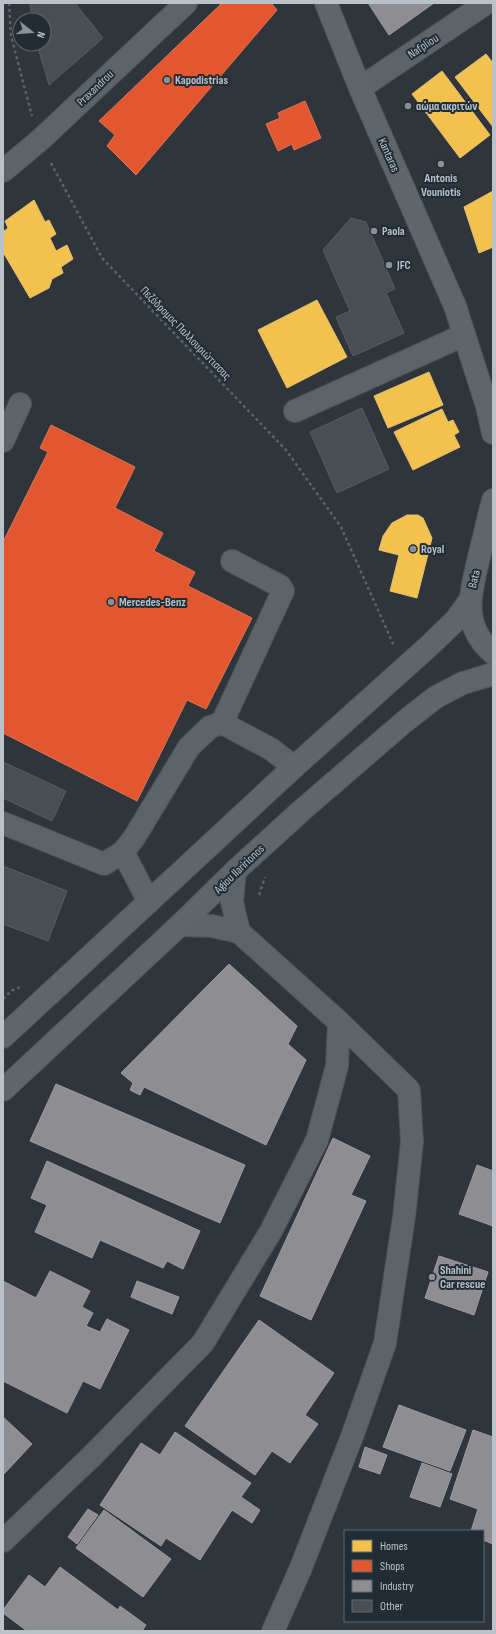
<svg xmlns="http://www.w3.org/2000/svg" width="496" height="1634" font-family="'Sofia Sans Condensed',sans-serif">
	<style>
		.homes { fill: #f2c14e; stroke: #e1c173 }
		.shops { fill: #e4572e; stroke: #d7775c }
		.industry { fill: #8d8d92; stroke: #9a9da2 }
		.building { fill: #494e53; stroke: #575c61 }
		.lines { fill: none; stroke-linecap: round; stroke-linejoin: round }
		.minor-casing { stroke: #4c5154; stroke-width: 24 }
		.major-casing { stroke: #4c5256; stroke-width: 24 }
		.path { stroke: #5e6367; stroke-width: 2.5; stroke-dasharray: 3 3; stroke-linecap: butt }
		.minor { stroke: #5e6368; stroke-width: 22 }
		.major { stroke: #606569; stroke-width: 22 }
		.poi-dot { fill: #899197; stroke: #222c34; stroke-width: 1.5 }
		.labels { text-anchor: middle; stroke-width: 4; stroke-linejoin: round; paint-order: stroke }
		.street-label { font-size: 12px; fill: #bac2c9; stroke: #222c34 }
		.poi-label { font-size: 12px; font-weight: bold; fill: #bac2c9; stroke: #222c34; text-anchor: start }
	</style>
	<rect width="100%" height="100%" fill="#2f353a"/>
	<g class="homes">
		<polygon points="486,54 493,63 493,127 455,77"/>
		<polygon points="442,71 490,135 460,158 412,94"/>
		<polygon points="493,191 493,247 479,253 464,207"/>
		<polygon points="34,200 45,222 49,220 56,234 50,238 56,251 67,245 73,259 61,267 63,273 52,279 49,288 30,298 3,252 3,232 8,228 5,221"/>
		<polygon points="317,300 347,357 287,388 258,330"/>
		<polygon points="429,372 443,405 388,428 374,396"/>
		<polygon points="442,409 448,422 453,420 459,432 454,435 460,447 413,470 394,432"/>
		<polygon points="407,515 418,515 423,518 432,538 417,598 390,591 399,555 379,550 383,536 392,523"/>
	</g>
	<g class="shops">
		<polygon points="222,3 271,3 277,10 136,175 107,146 115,135 99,121"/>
		<polygon points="305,101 321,138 294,150 292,144 278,151 266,124 280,118 278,113"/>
		<polygon points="51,425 135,467 115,508 163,533 154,551 195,572 188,586 252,618 206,709 187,700 137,801 3,733 3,542 48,452 40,448"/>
	</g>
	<g class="industry">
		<polygon points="368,3 434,3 389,35"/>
		<polygon points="229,964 297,1026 288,1044 306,1060 266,1145 144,1087 140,1095 130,1090 133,1083 121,1073"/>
		<polygon points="56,1084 245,1165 220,1223 30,1141"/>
		<polygon points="333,1138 370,1156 351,1195 366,1201 311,1320 260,1296"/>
		<polygon points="47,1161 200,1231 183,1269 167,1261 163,1268 100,1240 92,1258 35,1232 47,1205 31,1198"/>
		<polygon points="477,1165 493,1171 493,1226 459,1214"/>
		<polygon points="439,1256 488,1272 474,1315 425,1298"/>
		<polygon points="50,1271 90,1291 82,1307 93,1313 86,1326 100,1332 107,1319 129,1330 100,1389 83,1381 67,1413 3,1381 3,1281 36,1298"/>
		<polygon points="137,1281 179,1297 172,1314 131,1297"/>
		<polygon points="259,1320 334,1373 305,1415 318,1424 290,1463 272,1451 255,1475 185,1426"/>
		<polygon points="399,1405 466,1430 450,1471 383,1447"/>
		<polygon points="3,1417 32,1444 3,1475"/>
		<polygon points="473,1430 493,1437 493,1544 483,1540 483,1531 471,1531 478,1509 450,1499"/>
		<polygon points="175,1432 251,1483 241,1497 260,1510 252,1523 232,1510 200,1560 166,1538 161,1546 100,1505 141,1443 160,1455"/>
		<polygon points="365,1447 387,1455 380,1474 359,1467"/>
		<polygon points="422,1463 452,1474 440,1507 410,1497"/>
		<polygon points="88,1509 98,1515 77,1544 68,1537"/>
		<polygon points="104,1510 171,1559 143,1597 76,1548"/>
		<polygon points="60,1567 118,1610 120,1606 146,1625 142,1631 27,1631 3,1613 3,1610 29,1575 45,1587"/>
	</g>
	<g class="building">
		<polygon points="30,3 75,3 103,38 49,85 37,44 44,44 44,20 32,20"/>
		<polygon points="351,218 366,222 395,289 386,293 404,333 353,356 336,317 350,311 323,250"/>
		<polygon points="362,408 389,469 337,493 310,432"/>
		<polygon points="3,762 66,791 52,821 3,798"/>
		<polygon points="3,866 67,891 48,941 3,924"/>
	</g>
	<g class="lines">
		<defs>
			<g id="minor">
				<polyline points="360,88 485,4"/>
				<polyline points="3,171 39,141 186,3"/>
				<polyline points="295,411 464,335"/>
				<polyline points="3,441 20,404"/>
				<polyline points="222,723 283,591 280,586 232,561"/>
				<polyline points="3,823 104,864 123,852 134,838 189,747 210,727 222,723 271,749 294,767"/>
				<polyline points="123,852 149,902"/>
				<polyline points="235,871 232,902 239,932"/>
				<polyline points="180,925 212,926 239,932 339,1022 409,1090 412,1142 404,1217 385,1343 353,1434 300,1570 273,1631"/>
				<polyline points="3,1541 91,1457 203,1343 271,1231 317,1140 337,1066 339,1022"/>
			</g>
			<g id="major">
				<polyline points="326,3 360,88 455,306 487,406 493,433"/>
				<path d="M493,500C488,519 484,538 479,557C471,593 460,625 493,653"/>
				<polyline points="3,1037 294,767 429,646 456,620 470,600"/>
				<polyline points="3,1090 180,925 235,871 301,811 404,722 436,697 463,683 493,674"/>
			</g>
		</defs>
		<use href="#minor" class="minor-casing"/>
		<use href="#major" class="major-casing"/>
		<g class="path">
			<polyline points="9,3 11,36 32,116"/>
			<polyline points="51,163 102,258 286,450 341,527 394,646"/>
			<polyline points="259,895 265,877"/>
			<polyline points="3,999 11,991 20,987"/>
		</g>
		<use href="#minor" class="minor"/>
		<use href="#major" class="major"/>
	</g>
	<g class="poi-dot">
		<circle cx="167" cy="80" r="4"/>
		<circle cx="408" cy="106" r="4"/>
		<circle cx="441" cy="164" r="4"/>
		<circle cx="374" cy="231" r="4"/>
		<circle cx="389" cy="265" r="4"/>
		<circle cx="413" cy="549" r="4"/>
		<circle cx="111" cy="602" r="4"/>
		<circle cx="432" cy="1277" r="4"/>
	</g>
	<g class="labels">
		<g class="street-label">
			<text transform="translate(423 46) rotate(-34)" y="4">Nafpliou</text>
			<text transform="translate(95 88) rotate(-44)" y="4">Praxandrou</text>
			<text transform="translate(389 155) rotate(66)" y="4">Kantaras</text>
			<text transform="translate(186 333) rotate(46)" y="4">Πεζόδρομος Παλλουριώτισσας</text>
			<text transform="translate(474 579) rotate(-77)" y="4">Bata</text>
			<text transform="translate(239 869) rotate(-44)" y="4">Agiou Ilaririonos</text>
		</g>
		<g class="poi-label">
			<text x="175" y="84">Kapodistrias</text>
			<text x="416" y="110">αώμα ακριτών</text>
			<text x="441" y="182" text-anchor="middle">Antonis<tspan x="441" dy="14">Vouniotis</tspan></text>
			<text x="382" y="235">Paola</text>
			<text x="397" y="269">JFC</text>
			<text x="421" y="553">Royal</text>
			<text x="119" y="606">Mercedes-Benz</text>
			<text x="440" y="1274">Shahini<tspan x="440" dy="14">Car rescue</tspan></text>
		</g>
	</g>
	<rect width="496" height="1634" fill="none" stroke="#bac2c9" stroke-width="8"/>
	<rect x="344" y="1530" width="140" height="92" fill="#222c34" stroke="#5f6870"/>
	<rect x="352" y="1540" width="20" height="12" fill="#f2c14e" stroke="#5f6870"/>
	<text x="380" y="1550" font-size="12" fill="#bac2c9">Homes</text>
	<rect x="352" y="1560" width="20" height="12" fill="#e4572e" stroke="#5f6870"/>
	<text x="380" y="1570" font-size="12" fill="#bac2c9">Shops</text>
	<rect x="352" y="1580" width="20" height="12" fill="#8d8d92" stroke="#5f6870"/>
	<text x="380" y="1590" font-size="12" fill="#bac2c9">Industry</text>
	<rect x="352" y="1600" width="20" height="12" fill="#494e53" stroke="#5f6870"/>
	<text x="380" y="1610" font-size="12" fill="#bac2c9">Other</text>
	<g transform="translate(32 32) rotate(107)"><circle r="19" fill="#222c34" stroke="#5f6870"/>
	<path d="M0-3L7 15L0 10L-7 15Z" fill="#899197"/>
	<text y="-6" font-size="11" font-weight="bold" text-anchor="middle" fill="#bac2c9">N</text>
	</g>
</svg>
